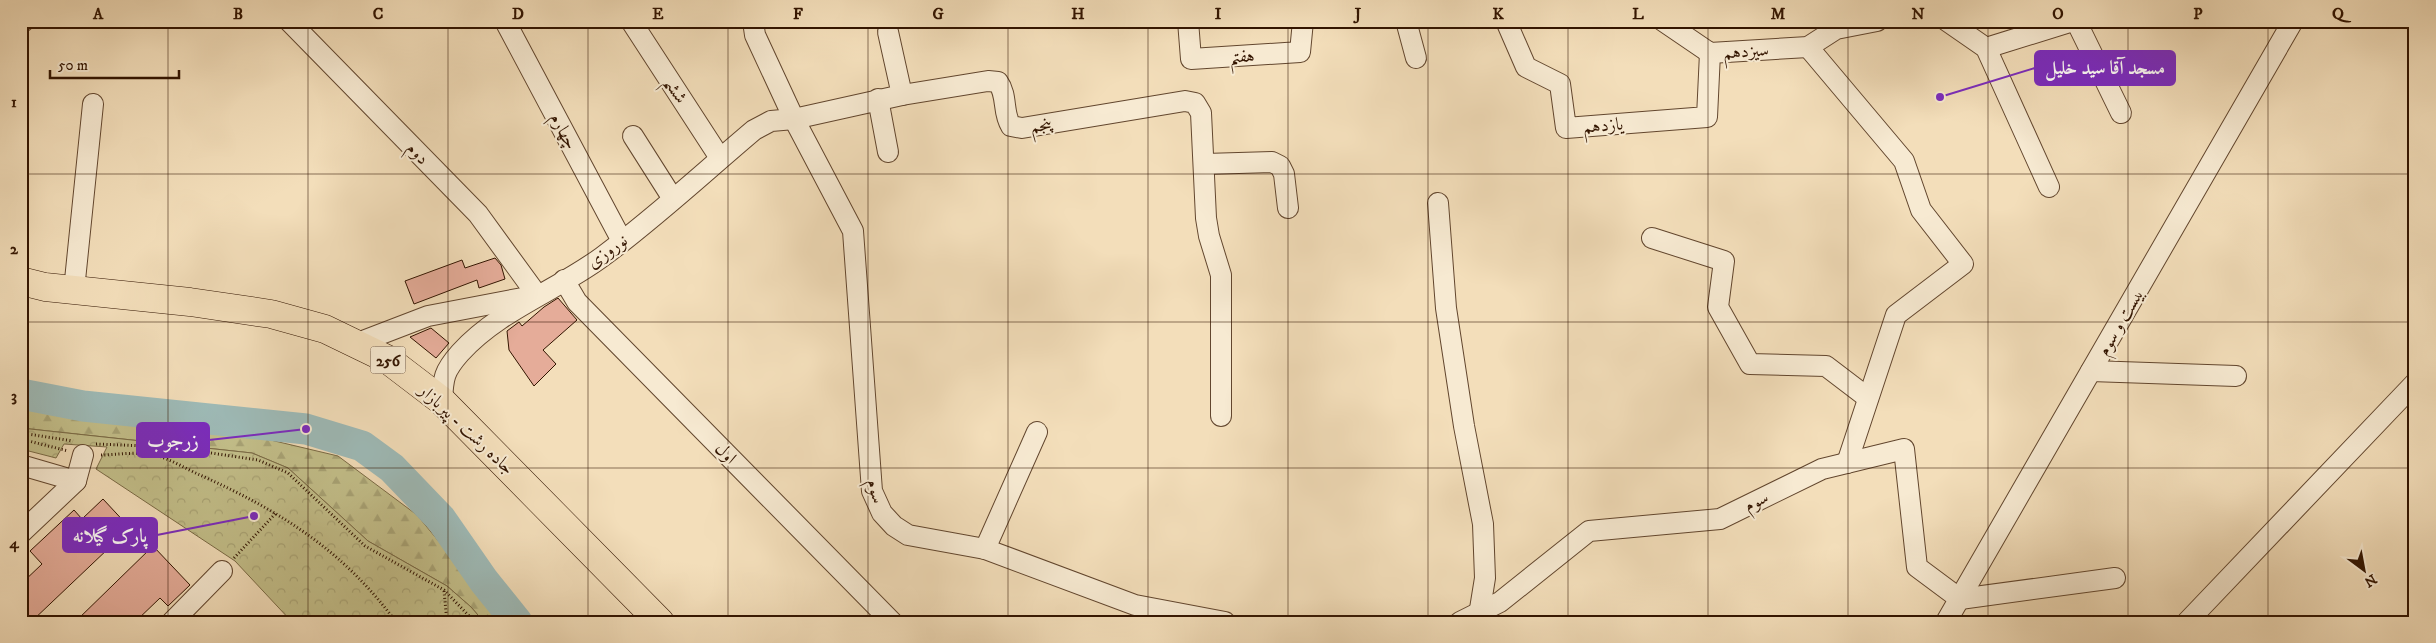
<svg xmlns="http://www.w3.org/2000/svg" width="2436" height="643" font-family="'IM FELL DW Pica',Amiri,serif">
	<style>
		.forest { fill: url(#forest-firs); stroke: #7a6a45 }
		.park { fill: url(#park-crowns); stroke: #7a6a45 }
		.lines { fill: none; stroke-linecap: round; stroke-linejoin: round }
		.river { stroke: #9ebbb8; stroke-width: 31 }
		.building { fill: #e5ac99; stroke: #321400 }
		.street-casing { stroke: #62462e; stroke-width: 22 }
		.primary-casing { stroke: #321400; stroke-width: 29 }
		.path { stroke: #321400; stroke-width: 3; stroke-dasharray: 1 2.5; stroke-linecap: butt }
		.street { stroke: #f7ead2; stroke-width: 20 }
		.primary { stroke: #f3deba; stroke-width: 28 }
		.grid { fill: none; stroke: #321400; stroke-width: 1; stroke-opacity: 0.55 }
		.labels { text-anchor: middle; stroke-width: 4; stroke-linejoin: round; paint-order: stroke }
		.shield { fill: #f7ead2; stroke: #6d543f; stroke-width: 1 }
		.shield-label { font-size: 16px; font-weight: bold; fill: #321400 }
		.street-label { font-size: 18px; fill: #321400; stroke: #f7ead2 }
		.leader { fill: none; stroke: #7b2cbf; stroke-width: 2 }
		.callout-dot { fill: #7b2cbf; stroke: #f7ead2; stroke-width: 2 }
		.callout { fill: #7b2cbf; stroke: #7b2cbf; stroke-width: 2 }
		.callout-label { font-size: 19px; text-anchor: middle; font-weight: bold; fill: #fff }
		.neatline { fill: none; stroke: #321400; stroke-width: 2 }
		.grid-label { font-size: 16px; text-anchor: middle; font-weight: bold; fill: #321400 }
	</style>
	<defs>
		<pattern id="forest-firs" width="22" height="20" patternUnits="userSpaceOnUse" patternTransform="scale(1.25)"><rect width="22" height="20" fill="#c3bf8a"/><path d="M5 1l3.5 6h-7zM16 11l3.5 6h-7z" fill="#a8a375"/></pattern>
		<pattern id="park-crowns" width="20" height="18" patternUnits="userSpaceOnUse" patternTransform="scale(1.25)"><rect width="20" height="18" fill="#c3bf8a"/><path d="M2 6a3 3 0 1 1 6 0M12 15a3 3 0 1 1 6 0" fill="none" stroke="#a8a375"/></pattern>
	</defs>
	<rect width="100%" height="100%" fill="#f3deba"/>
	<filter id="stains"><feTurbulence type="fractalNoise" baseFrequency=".004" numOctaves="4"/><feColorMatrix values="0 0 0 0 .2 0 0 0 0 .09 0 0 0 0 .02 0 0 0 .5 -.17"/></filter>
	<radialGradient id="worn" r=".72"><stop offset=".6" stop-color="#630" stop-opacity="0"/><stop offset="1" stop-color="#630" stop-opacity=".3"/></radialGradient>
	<polygon class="forest" points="21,403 81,415 241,433 338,456 417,515 505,622 484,622 471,607 447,586 368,541 288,468 252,453 21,428"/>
	<polygon class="park" points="21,428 252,453 288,468 368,541 447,586 471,607 484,622 292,622 235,561 96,469 107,447 64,444 56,458 21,449"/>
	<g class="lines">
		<polyline class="river" points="21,394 83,406 306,429 362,446 392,468 441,519 484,581 517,622"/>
	</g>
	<g class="building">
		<polygon points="495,258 501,265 505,279 479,288 477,280 414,304 405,281 462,260 465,268"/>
		<polygon points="558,298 577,320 543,350 556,364 534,386 509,350 507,331 519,322 522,326 544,307"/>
		<polygon points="431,328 449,343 436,358 410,337"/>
		<polygon points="103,499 130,528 31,622 21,622 21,584 42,564 30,551 74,510 82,519"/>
		<polygon points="153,546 190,585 168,606 160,598 135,622 75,622"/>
	</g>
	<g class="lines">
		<defs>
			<g id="street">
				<polyline points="289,21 478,214 537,295"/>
				<polyline points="505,21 622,241"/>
				<polyline points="631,21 720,158"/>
				<polyline points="753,21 755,35 794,119 853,231 872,491 882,513 894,526 908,535 985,549 1135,605 1225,622"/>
				<polyline points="1188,21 1191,59 1300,52 1303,21"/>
				<polyline points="1406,21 1416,58"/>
				<polyline points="1506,21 1526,67 1560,84 1566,128 1707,117 1710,53"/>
				<polyline points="1663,21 1710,53 1808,47 1836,29 1877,21"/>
				<polyline points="1947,21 1986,48 2049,187"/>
				<polyline points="2076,21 2121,113"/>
				<polyline points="21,23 24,21"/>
				<polyline points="888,32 902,95"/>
				<polyline points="1808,47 1904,161 1921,210 1963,264 1896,315 1847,463"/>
				<polyline points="1986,48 2073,21"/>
				<polyline points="878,99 888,152"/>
				<polyline points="633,136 673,199"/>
				<polyline points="1205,164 1272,162 1280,166 1284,174 1288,208"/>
				<polyline points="1438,203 1446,308 1464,426 1483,524 1485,578 1479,615"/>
				<polyline points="1652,238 1724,261 1718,307 1750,364 1826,366 1868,398"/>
				<polyline points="564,280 577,302 892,622"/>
				<polyline points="74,290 93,104"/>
				<polyline points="355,344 428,316 528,297"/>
				<polyline points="2091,371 2236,376"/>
				<path d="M442,401C443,378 444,371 460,353C499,310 556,291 602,257C655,218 703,173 754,130L771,121L794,119L902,95L988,81L998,82C1008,96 1002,112 1011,126L1022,128L1185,101L1195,103L1201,113L1206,218L1209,236L1221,275V416"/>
				<polyline points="21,465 76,481"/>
				<polyline points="21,533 76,481 83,455"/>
				<polyline points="985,549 1037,432"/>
				<polyline points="172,622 222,571"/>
				<polyline points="1460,622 1500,602 1589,531 1720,519 1822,469 1904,449 1917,567 1960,599 2115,578"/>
				<polyline points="1946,622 2293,21"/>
				<polyline points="2187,622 2415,383"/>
			</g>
			<polyline id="primary" points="21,281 45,287 190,302 271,314 325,329 387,359 442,401 660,622"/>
		</defs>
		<use href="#street" class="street-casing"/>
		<use href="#primary" class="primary-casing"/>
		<g class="path">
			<polyline points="21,433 73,441"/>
			<polyline points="21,439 68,451"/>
			<polyline points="96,444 171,447 258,460 288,473 365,546 444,590 475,622"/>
			<path d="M101,455C117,455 138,451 154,455C169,458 186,469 200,475C280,511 343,550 396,622"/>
			<polyline points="234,558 276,513"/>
			<polyline points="444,591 447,622"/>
		</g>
		<use href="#street" class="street"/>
		<use href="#primary" class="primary"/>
	</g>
	<path class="grid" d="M168,21V622M308,21V622M448,21V622M588,21V622M728,21V622M868,21V622M1008,21V622M1148,21V622M1288,21V622M1428,21V622M1568,21V622M1708,21V622M1848,21V622M1988,21V622M2128,21V622M2268,21V622M21,174H2415M21,322H2415M21,468H2415"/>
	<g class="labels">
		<rect class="shield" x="370.5" y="346.5" width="35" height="27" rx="4"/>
		<g class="shield-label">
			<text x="388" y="366">256</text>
		</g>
		<g class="street-label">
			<text transform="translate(1746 51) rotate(-4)" y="6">سیزدهم</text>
			<text transform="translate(1242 56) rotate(-3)" y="6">هفتم</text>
			<text transform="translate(676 90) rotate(57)" y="6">ششم</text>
			<text transform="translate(1041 125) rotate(-9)" y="6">پنجم</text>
			<text transform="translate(1603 125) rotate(-5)" y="6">یازدهم</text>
			<text transform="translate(564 131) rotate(62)" y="6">چهارم</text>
			<text transform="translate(418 153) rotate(46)" y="6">دوم</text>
			<text transform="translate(607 251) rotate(-36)" y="6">نوروزی</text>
			<text transform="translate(2120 322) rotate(-60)" y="6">بیست و سوم</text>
			<text transform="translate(467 429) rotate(43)" y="6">جاده رشت - پیربازار</text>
			<text transform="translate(726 453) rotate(45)" y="6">اول</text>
			<text transform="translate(876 491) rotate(75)" y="6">سوم</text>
			<text transform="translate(1756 501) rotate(-26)" y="6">سوم</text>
		</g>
	</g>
	<path class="leader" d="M1940 97L2035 68M306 429L209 440M254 516L157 535"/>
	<g class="callout-dot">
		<circle cx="1940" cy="97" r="5"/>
		<circle cx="306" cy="429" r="5"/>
		<circle cx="254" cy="516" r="5"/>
	</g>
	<g class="callout">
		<rect x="2035" y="51" width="140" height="34" rx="5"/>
		<rect x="137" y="423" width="72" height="34" rx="5"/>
		<rect x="63" y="518" width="94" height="34" rx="5"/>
	</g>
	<g class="callout-label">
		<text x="2105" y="74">مسجد آقا سید خلیل</text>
		<text x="173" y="447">زرجوب</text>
		<text x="110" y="542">پارک گیلانه</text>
	</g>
	<rect width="2436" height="643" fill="none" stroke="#f3deba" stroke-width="55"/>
	<g transform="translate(2364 570) rotate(148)" stroke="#f7ead2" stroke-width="4" paint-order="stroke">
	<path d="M0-4L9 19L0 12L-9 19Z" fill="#321400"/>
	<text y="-8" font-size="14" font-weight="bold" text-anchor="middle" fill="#321400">N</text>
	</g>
	<path d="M50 70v8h129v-8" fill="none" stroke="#321400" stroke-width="2.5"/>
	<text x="58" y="70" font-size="15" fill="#321400" stroke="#f7ead2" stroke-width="4" paint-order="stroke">50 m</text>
	<rect x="28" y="28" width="2380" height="588" class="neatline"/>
	<g class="grid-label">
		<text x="98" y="19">A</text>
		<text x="238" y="19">B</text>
		<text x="378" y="19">C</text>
		<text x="518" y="19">D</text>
		<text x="658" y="19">E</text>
		<text x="798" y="19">F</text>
		<text x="938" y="19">G</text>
		<text x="1078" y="19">H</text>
		<text x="1218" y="19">I</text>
		<text x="1358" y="19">J</text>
		<text x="1498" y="19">K</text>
		<text x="1638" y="19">L</text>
		<text x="1778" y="19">M</text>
		<text x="1918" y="19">N</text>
		<text x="2058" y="19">O</text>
		<text x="2198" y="19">P</text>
		<text x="2338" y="19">Q</text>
		<text x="14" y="107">1</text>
		<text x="14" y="254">2</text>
		<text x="14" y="401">3</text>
		<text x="14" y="548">4</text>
	</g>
	<rect width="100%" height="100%" filter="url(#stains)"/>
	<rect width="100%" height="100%" fill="url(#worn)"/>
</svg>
